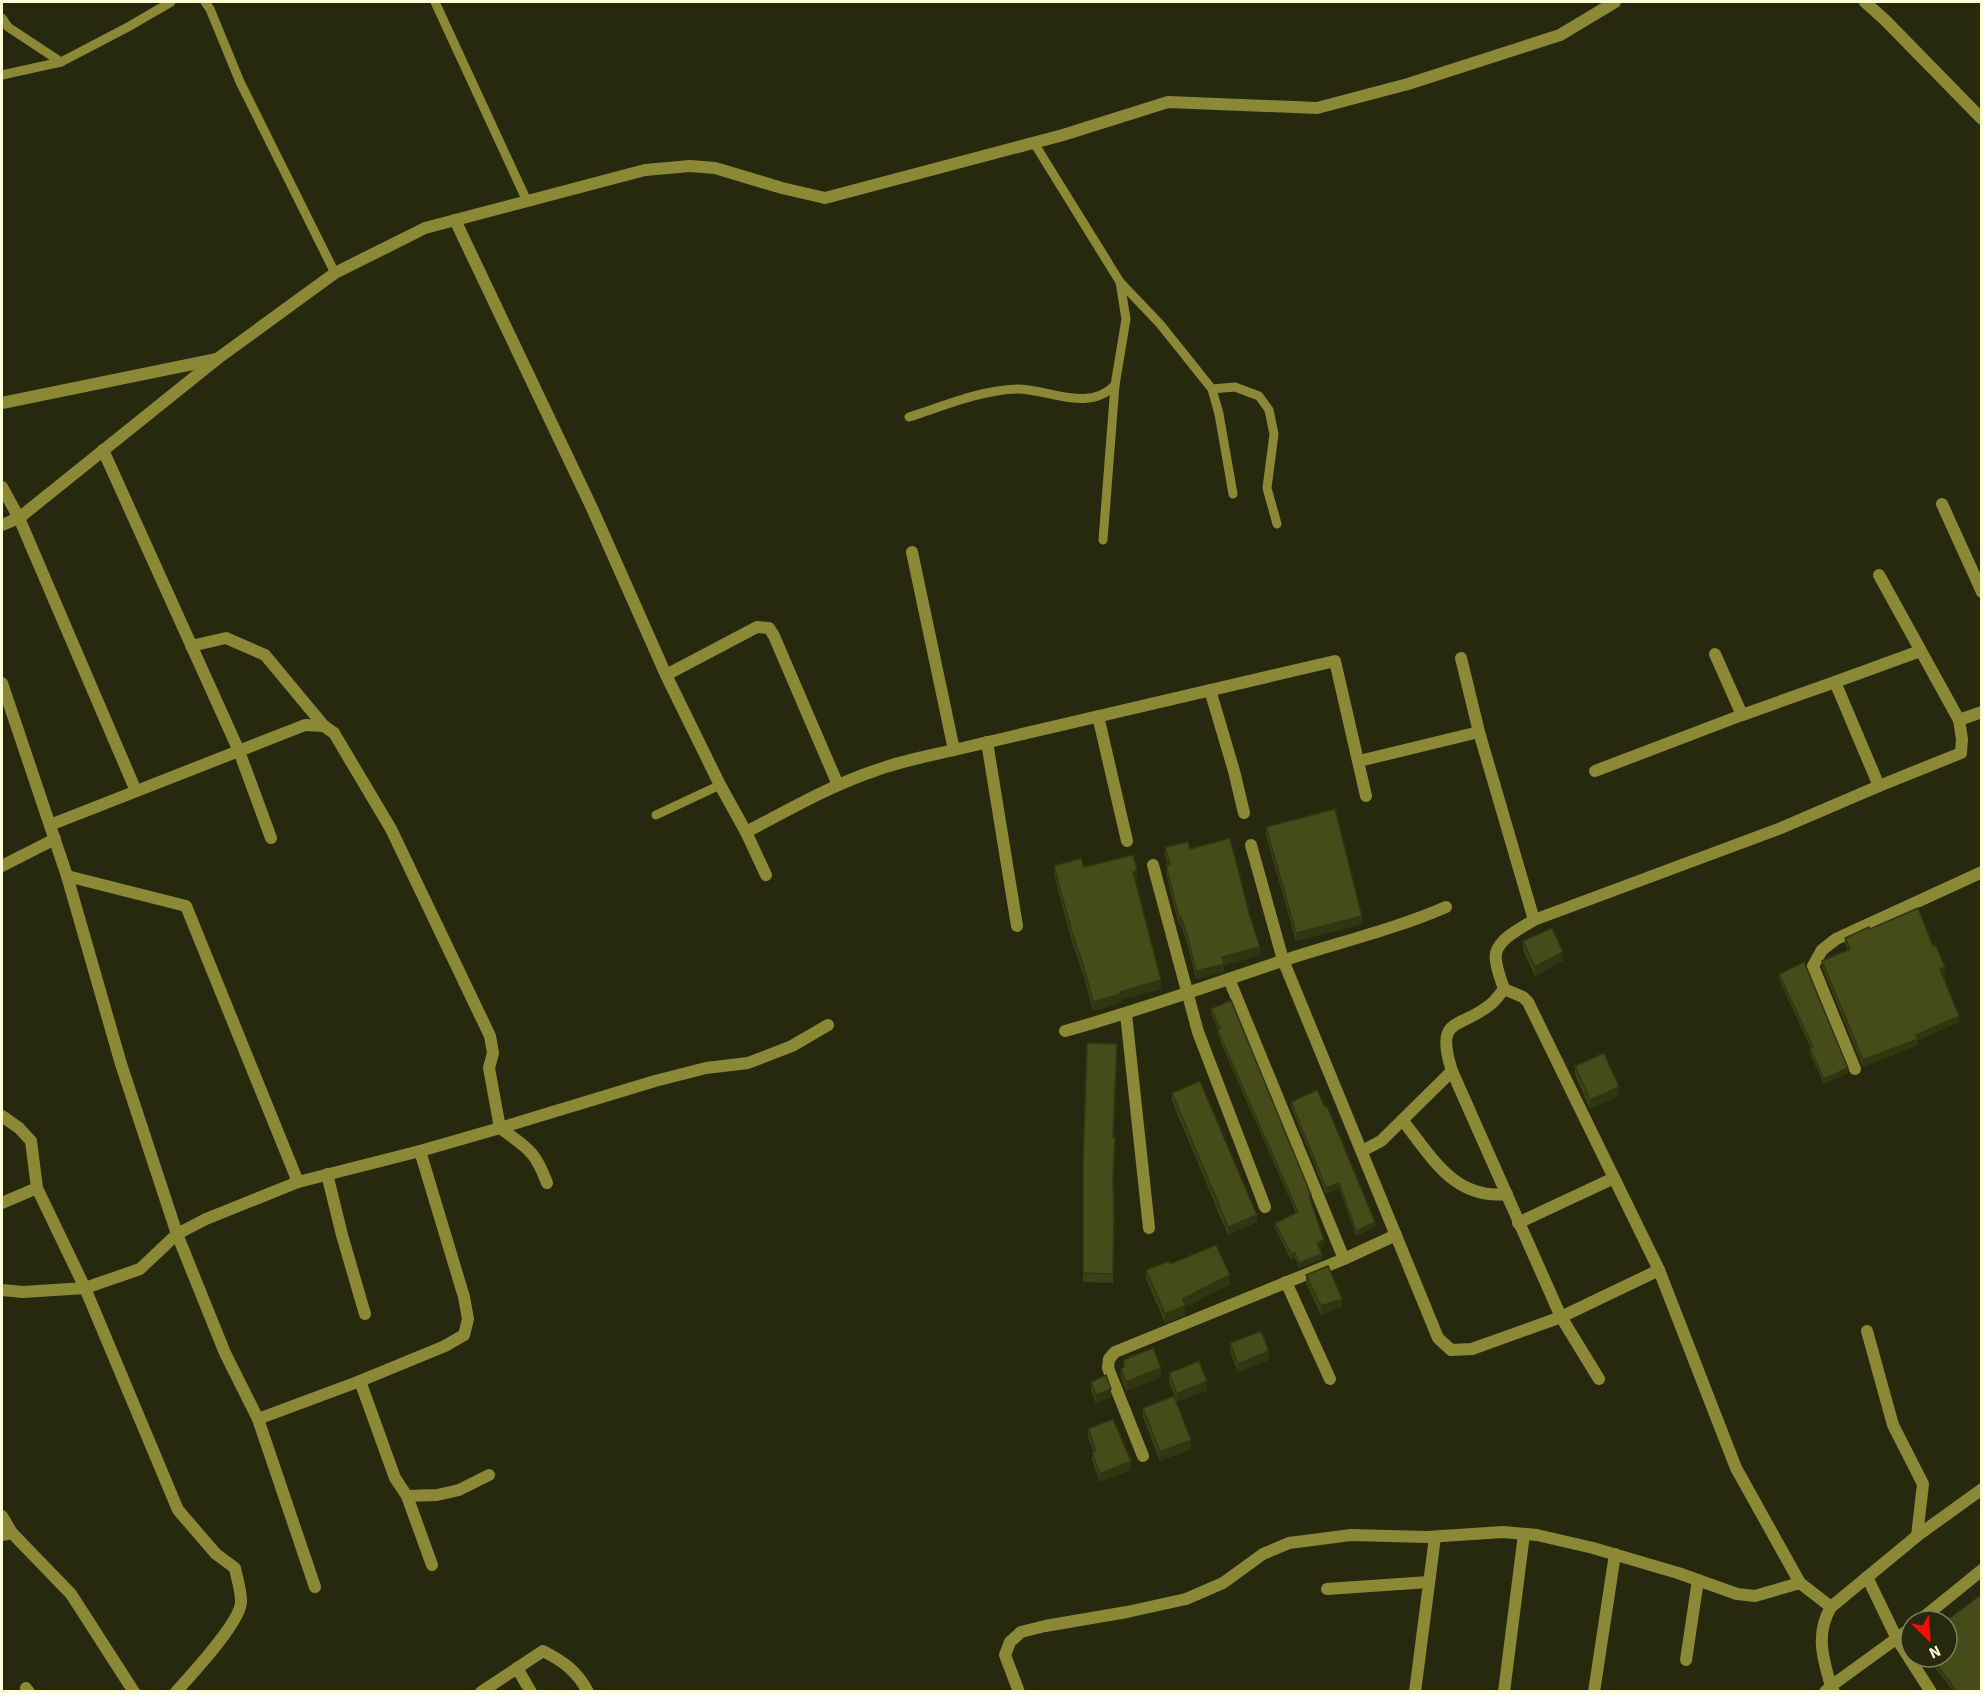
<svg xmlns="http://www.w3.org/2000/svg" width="1983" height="1693" font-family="'Source Sans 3',sans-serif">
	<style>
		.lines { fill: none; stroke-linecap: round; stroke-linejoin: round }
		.service { stroke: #8b8836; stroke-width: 9 }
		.minor { stroke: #8b8836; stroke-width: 12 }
		.tertiary { stroke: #8b8836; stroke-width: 12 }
		.wall { fill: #3b4116 }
		.shaded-wall { fill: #303512 }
		.building { fill: #454c19; stroke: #303512; stroke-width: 1.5 }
	</style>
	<rect width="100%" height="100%" fill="#27290e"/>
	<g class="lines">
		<g class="service">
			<polyline points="205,2 210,9 240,82 335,273"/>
			<polyline points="435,2 527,201"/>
			<polyline points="2,18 8,27 61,62"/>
			<polyline points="2,75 61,62 128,27 171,2"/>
			<polyline points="1120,282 1160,324 1212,389 1235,387 1259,396 1269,410 1274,434 1267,488 1277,524"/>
			<polyline points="1212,389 1219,414 1233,494"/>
			<path d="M909,417C944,406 981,390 1017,389C1050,389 1088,413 1115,385L1126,319L1120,282L1034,143"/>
			<polyline points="1103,540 1115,385"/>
			<polyline points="656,815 720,785"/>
		</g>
		<g class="minor">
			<polyline points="455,220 592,508 666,675 720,785 746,832 766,875"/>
			<polyline points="2,403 217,359"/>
			<polyline points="103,450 239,751 271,838"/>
			<polyline points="2,487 19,518 136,791"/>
			<polyline points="1942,504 1982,592"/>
			<polyline points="912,552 954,750 1335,661 1366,796"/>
			<polyline points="1879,575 1959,720"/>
			<polyline points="191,646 226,638 265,655 324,726"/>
			<polyline points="1715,654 1742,715 1835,682 1879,786"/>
			<polyline points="1461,658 1479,732 1534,920 1781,828 1879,786 1961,753 1962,739 1959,720 1982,712"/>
			<polyline points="666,675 757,627 769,628 774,636 838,785"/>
			<polyline points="1835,682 1920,651"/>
			<path d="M2,683L67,876L121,1064L177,1234L140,1269L85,1288L178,1510L216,1554L235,1568C237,1579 241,1590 241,1601C242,1621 190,1676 176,1692"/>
			<polyline points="1210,690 1234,771 1244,813"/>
			<polyline points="1098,716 1127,841"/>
			<polyline points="987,742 1017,926"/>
			<polyline points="1359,761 1479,732"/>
			<polyline points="1595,771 1742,715"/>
			<path d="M50,825L305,725L324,726L334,733L391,829L490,1036L493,1053L489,1068L500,1128C527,1148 535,1150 547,1183"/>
			<path d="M746,832C789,810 831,785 877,770C901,761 928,756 954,750"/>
			<polyline points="1251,845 1283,960 1438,1338 1451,1350 1472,1349 1561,1317 1659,1270"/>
			<polyline points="1153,865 1198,1032 1265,1207"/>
			<polyline points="2,866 55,839"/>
			<polyline points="67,876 186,906 298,1182"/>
			<polyline points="1229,979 1344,1259"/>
			<path d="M1504,989C1501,980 1497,970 1496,961C1492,941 1520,929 1534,920"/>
			<polyline points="1126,1014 1149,1228"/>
			<path d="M1065,1031C1138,1011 1210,985 1282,961C1336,943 1393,930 1446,907"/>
			<polyline points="1855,1069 1813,966 1822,950 1836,939 1982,872"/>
			<polyline points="2,1116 19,1128 31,1141 37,1188"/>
			<path d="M1403,1121C1432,1157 1454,1200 1507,1194"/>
			<polyline points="1362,1151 1381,1141 1452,1071"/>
			<polyline points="327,1174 342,1235 365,1314"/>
			<polyline points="2,1203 37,1188 85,1288 23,1292 2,1290"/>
			<polyline points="1518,1223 1614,1178"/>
			<polyline points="1286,1282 1330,1379"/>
			<polyline points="1867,1331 1893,1425 1923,1484 1917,1536"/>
			<path d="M1599,1379L1561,1317L1452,1071C1434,1015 1460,1030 1491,1004C1496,1000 1500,994 1504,989L1523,997L1528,1002L1659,1270L1736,1468L1800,1583L1831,1607"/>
			<polyline points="360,1381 395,1478 407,1496 432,1565"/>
			<polyline points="258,1419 360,1381 445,1346 464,1335 468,1319 464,1297 420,1151"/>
			<polyline points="1143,1456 1108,1368 1109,1359 1115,1352 1344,1259 1396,1235"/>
			<polyline points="407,1496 437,1495 459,1490 489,1475"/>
			<polyline points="2,1516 12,1533"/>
			<polyline points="2,1535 12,1533 71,1594 134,1692"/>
			<polyline points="1867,1577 1897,1639 1931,1692"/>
			<polyline points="315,1587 258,1419 225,1353 177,1234 206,1219 298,1182 420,1151 500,1128 655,1081 706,1068 748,1063 792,1046 828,1025"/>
			<polyline points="1327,1589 1429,1582"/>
			<polyline points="1919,1621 1982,1570"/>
			<polyline points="1686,1660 1698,1580"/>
			<polyline points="517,1668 531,1692"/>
			<polyline points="26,1688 29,1692"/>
			<path d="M481,1692L543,1651C563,1661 577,1671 588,1692"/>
			<polyline points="1019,1692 1005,1655 1010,1642 1021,1632 1045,1626 1127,1612 1186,1599 1223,1583 1263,1554 1289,1543 1351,1535 1427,1537 1503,1532 1537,1535 1593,1548 1678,1573 1737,1594 1755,1596 1800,1583"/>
			<polyline points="1415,1692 1435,1537"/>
			<polyline points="1504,1692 1524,1534"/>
			<polyline points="1594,1692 1615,1554"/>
			<polyline points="1834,1692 1831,1686 1911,1628"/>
		</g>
		<g class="tertiary">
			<polyline points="1865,2 1885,20 1982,119"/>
			<polyline points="2,525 19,518 217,359 335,273 425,228 645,170 690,166 715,168 782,188 825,198 1063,135 1168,102 1317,108 1408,84 1560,35 1615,2"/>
			<path d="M1825,1692L1831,1686C1823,1659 1815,1634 1831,1607L1917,1536L1982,1489"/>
		</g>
	</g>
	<g class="wall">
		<polygon points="1266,827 1362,924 1296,941 1266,835"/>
		<polygon points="1165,847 1190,849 1260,955 1224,965 1224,972 1196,979 1187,943 1181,925 1179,926 1166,873 1166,865 1168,865 1165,855"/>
		<polygon points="1054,866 1084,867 1137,879 1135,880 1161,989 1121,1000 1121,1003 1093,1011 1084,976 1072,942 1054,874"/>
		<polygon points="1870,929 1933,946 1945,973 1943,974 1959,1022 1918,1040 1918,1045 1863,1067 1822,967 1822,961 1848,950 1845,944 1845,938"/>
		<polygon points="1523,941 1563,961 1535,976 1523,950"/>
		<polygon points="1779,974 1848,1073 1824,1084 1810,1054 1811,1048 1779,979"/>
		<polygon points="1211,1009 1311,1201 1324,1246 1319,1248 1322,1259 1299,1268 1295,1258 1291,1260 1275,1228 1275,1223 1296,1213 1217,1034 1218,1029 1211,1014"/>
		<polygon points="1575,1066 1619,1096 1590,1109 1575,1075"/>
		<polygon points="1172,1093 1257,1222 1228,1235 1172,1101"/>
		<polygon points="1291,1102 1375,1227 1356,1236 1339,1188 1326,1194 1291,1107"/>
		<polygon points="1114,1137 1113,1283 1083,1282 1083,1161"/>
		<polygon points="1170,1264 1230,1284 1185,1307 1185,1315 1165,1323 1146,1279 1146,1270"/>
		<polygon points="1306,1275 1342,1307 1321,1315 1306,1283"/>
		<polygon points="1230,1343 1269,1360 1238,1372 1230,1351"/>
		<polygon points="1123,1360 1161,1377 1126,1391 1121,1377 1121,1369 1123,1368"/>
		<polygon points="1169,1373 1207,1390 1177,1402 1169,1382"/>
		<polygon points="1091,1382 1111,1397 1096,1403 1091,1391"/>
		<polygon points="1143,1408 1191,1449 1160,1461 1143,1417"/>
		<polygon points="1088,1429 1131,1470 1100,1482 1092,1461 1092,1453 1094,1452 1088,1438"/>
		<polygon points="1927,1657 1947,1657 1982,1692 1954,1692"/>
	</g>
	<g class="shaded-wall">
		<polygon points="1137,870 1137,879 1133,880 1133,872"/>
		<polygon points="1362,916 1362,924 1296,941 1296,933"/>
		<polygon points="1181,917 1181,925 1179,926 1179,918"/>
		<polygon points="1260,947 1260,955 1224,965 1224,972 1196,979 1196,971 1222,957"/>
		<polygon points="1563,952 1563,961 1535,976 1535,967"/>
		<polygon points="1945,967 1945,973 1940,975 1940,969"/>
		<polygon points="1161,980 1161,989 1121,1000 1121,1003 1093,1011 1093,1002 1120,992"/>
		<polygon points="1959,1016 1959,1022 1918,1040 1918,1045 1863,1067 1863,1060 1916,1035"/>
		<polygon points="1848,1068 1848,1073 1824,1084 1824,1079"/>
		<polygon points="1619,1087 1619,1096 1590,1109 1590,1100"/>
		<polygon points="1339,1183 1339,1188 1326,1194 1326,1188"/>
		<polygon points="1257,1215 1257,1222 1228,1235 1228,1227"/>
		<polygon points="1375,1222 1375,1227 1356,1236 1356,1231"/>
		<polygon points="1324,1240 1324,1246 1317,1249 1317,1243"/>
		<polygon points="1295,1253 1295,1258 1291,1260 1291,1254"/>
		<polygon points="1322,1254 1322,1259 1299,1268 1299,1263"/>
		<polygon points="1230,1275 1230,1284 1185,1307 1185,1315 1165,1323 1165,1314 1183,1299"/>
		<polygon points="1342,1299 1342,1307 1321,1315 1321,1306"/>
		<polygon points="1269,1351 1269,1360 1238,1372 1238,1364"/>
		<polygon points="1161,1368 1161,1377 1126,1391 1126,1382"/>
		<polygon points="1207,1381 1207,1390 1177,1402 1177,1394"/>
		<polygon points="1111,1389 1111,1397 1096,1403 1096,1395"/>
		<polygon points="1191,1440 1191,1449 1160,1461 1160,1452"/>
		<polygon points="1131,1461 1131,1470 1100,1482 1100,1474"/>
	</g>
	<g class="building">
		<polygon points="1335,809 1362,916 1296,933 1266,827"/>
		<polygon points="1230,838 1249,913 1260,947 1222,957 1224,964 1196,971 1187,935 1181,917 1179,918 1166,865 1170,864 1165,847 1188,842 1190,849"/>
		<polygon points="1133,855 1137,870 1133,872 1161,980 1120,992 1121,994 1093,1002 1084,967 1072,933 1054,866 1081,858 1084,867"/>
		<polygon points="1918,908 1933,946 1935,944 1945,967 1940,969 1959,1016 1916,1035 1918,1039 1863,1060 1822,961 1850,949 1845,938 1869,927 1870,929"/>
		<polygon points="1552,928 1563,952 1535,967 1523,941"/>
		<polygon points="1804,962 1848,1068 1824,1079 1810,1049 1813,1047 1779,974"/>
		<polygon points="1231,1000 1311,1195 1309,1196 1324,1240 1317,1243 1322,1254 1299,1263 1295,1253 1291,1254 1275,1223 1298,1212 1217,1029 1220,1028 1211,1009"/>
		<polygon points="1087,1043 1117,1044 1113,1137 1115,1137 1113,1180 1114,1217 1113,1274 1083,1273 1083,1161"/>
		<polygon points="1604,1053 1619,1087 1590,1100 1575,1066"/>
		<polygon points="1200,1081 1257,1215 1228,1227 1172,1093"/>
		<polygon points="1317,1090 1325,1107 1327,1106 1375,1222 1356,1231 1339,1183 1326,1188 1291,1102"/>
		<polygon points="1216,1245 1230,1275 1183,1299 1185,1306 1165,1314 1146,1270 1169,1261 1170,1264"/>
		<polygon points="1328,1266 1342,1299 1321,1306 1306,1275"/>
		<polygon points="1261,1331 1269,1351 1238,1364 1230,1343"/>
		<polygon points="1153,1348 1161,1368 1126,1382 1121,1369 1125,1366 1123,1360"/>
		<polygon points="1199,1361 1207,1381 1177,1394 1169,1373"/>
		<polygon points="1106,1375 1111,1389 1096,1395 1091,1382"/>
		<polygon points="1174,1396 1191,1440 1160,1452 1143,1408"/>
		<polygon points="1113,1419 1131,1461 1100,1474 1092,1453 1096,1451 1088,1429"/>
		<polygon points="1982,1594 1982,1692 1957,1692 1931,1657 1947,1657 1946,1621"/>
	</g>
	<rect width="1983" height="1693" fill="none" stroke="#fdffd7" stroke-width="6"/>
	<g transform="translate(1929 1639) rotate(155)"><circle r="28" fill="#27290e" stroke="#7d7f5e" stroke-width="1.5"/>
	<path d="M0-4.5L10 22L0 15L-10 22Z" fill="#ff0903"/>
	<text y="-9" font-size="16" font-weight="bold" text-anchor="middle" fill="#fdffd7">N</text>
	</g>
</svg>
